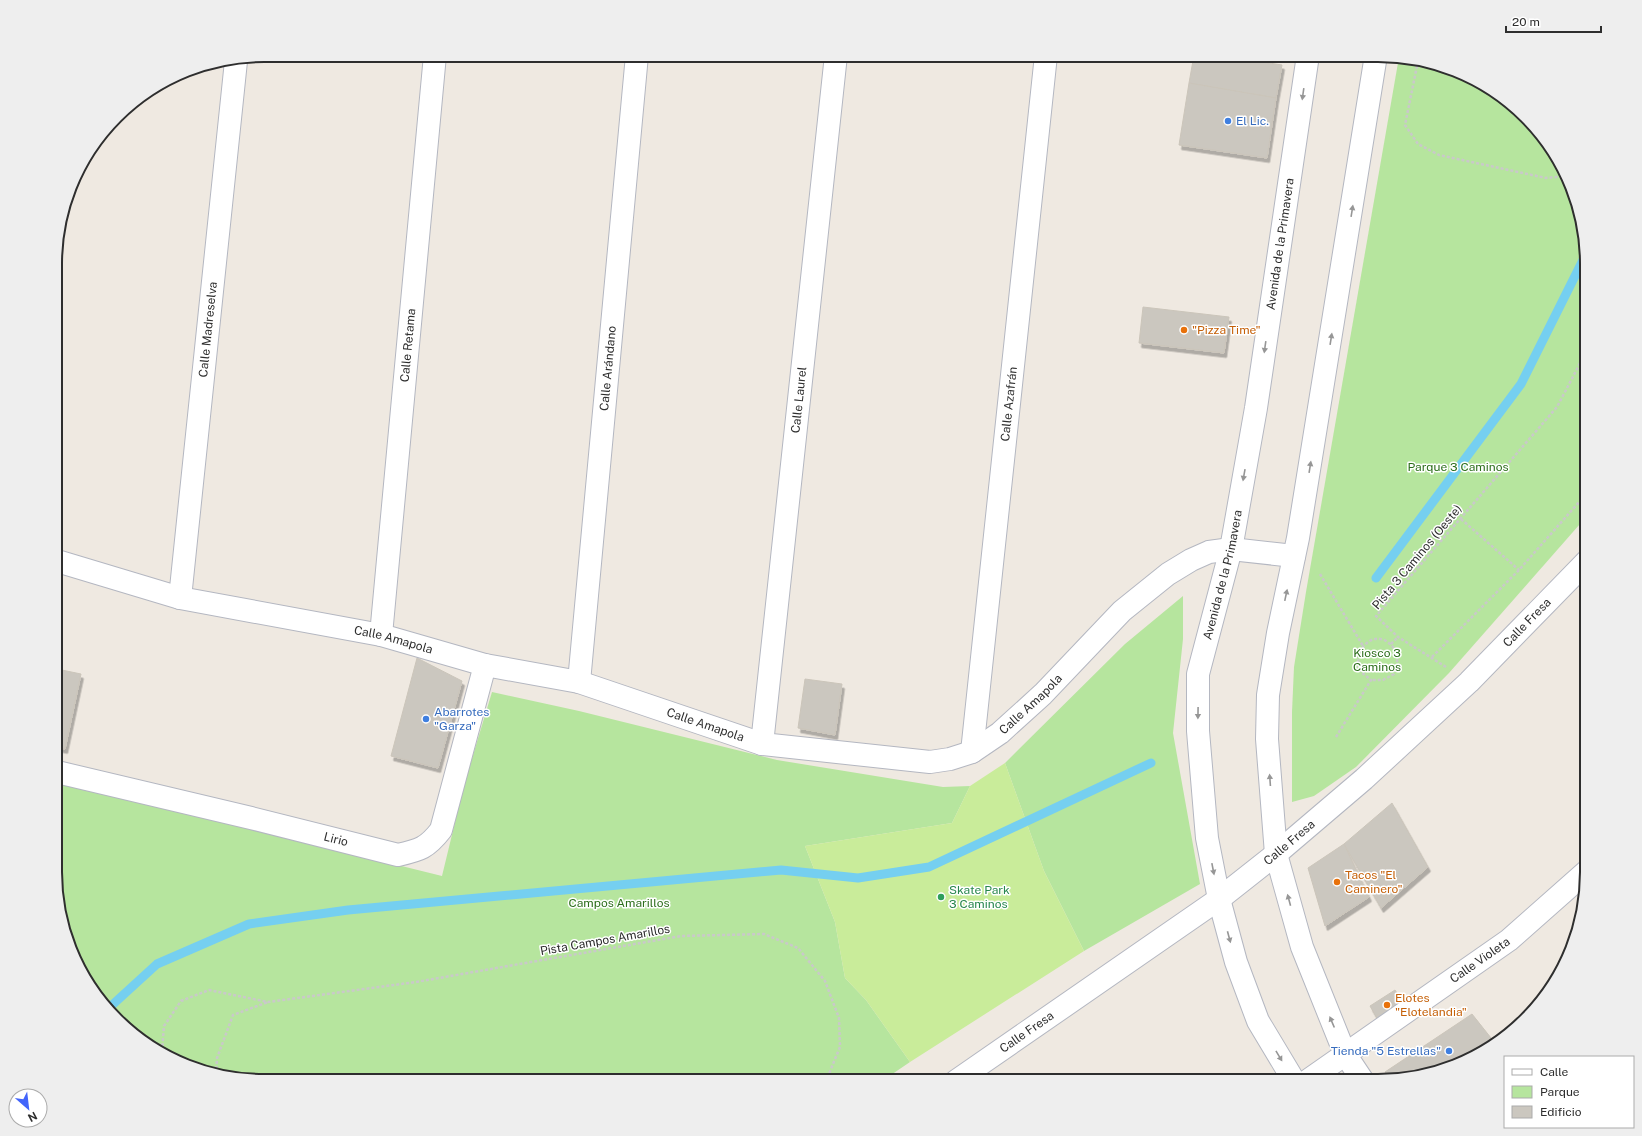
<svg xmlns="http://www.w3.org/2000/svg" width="1642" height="1136" font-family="'Public Sans',sans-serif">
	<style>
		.green { fill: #b6e59e }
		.pitch { fill: #c9ec9a }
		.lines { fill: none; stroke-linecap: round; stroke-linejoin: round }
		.stream { stroke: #75cff0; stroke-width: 9 }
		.building { fill: #cbc7bf; stroke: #cbc5ba; filter: url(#shadow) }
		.minor-casing { stroke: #b4b7c1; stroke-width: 24 }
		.tertiary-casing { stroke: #b4b7c1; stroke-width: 24 }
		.path { stroke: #c9c9c9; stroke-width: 2.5; stroke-dasharray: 3 2; stroke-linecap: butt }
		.minor { stroke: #fff; stroke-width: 22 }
		.tertiary { stroke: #fff; stroke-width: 22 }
		.oneway { fill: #969696 }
		.shop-dot { fill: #3f7fe0; stroke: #fff; stroke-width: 1.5 }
		.food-dot { fill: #e8710a; stroke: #fff; stroke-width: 1.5 }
		.leisure-dot { fill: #2e9e5b; stroke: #fff; stroke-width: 1.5 }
		.labels { text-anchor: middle; stroke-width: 3; stroke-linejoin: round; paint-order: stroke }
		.shop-label { font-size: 12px; fill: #366cbe; stroke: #fff; text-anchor: start }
		.street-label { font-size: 12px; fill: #2e2e2e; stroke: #fff }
		.food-label { font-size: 12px; fill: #c56008; stroke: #fff; text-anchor: start }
		.park-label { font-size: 12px; fill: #2c6e1b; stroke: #fff }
		.leisure-label { font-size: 12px; fill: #27864d; stroke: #fff; text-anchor: start }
		.rim { fill: none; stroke: #2e2e2e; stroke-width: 2 }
	</style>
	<defs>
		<filter id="shadow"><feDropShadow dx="2.5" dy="4.5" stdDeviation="0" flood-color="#0004"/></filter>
	</defs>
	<rect width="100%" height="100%" fill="#efe9e1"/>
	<g class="green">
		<polygon points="1399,57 1445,66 1505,98 1535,127 1565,172 1587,251 1587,516 1449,673 1356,767 1314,796 1292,802 1292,712 1294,667 1306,592"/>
		<polygon points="1183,596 1183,639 1173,733 1200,884 1084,951 1044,871 1005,763 1125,644"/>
		<polygon points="492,692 579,711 777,760 943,787 970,786 952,823 805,846 835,922 845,978 866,1000 910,1062 882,1081 251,1081 197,1070 137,1038 83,976 57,899 57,781 442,876 464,785"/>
	</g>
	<polygon class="pitch" points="1005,763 1044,871 1084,951 910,1062 866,1000 845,978 835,922 805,846 952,823 970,786"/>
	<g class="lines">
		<g class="stream">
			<polyline points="1376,578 1521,384 1587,252"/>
			<polyline points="110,1007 157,964 249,924 348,910 781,870 858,878 929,867 1151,763"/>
		</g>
	</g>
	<g class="building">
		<polygon points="1194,55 1218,55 1282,65 1276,98 1189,83"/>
		<polygon points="1189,83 1276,98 1267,158 1179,145"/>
		<polygon points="1143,307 1229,317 1224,353 1139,343"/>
		<polygon points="417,658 462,681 438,768 391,756"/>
		<polygon points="57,669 81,674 65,749 57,747"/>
		<polygon points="805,679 842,684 835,735 798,728"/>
		<polygon points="1392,803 1428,867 1381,908 1344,844"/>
		<polygon points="1344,844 1369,897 1325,926 1308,868"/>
		<polygon points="1395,990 1404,1004 1379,1022 1370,1006"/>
		<polygon points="1472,1014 1495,1043 1470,1059 1432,1074 1390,1079 1385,1072"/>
	</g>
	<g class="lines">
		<defs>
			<g id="minor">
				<path id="s1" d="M57,561L180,598L381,635L485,665L579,682L762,744L930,762L950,759L972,752L1000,733L1043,694L1122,611L1168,574L1191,560L1209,552L1231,549L1294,556"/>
				<path id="s2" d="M180,598L236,61"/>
				<path id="s3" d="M381,635L435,55"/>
				<path id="s4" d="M579,682L637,55"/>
				<path id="s5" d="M762,744L836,55"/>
				<path id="s6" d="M972,752L1046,55"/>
				<path id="s7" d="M57,772L251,818L398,855C420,850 427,848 441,830L485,665"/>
				<path id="s8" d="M956,1081L1219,899L1276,854L1364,779L1469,682L1587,561"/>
				<path id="s9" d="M1307,1081L1509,940L1587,871"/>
			</g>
			<g id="tertiary">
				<path id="s10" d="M1294,1081L1258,1021L1236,962L1219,899L1207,838L1198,731V674L1231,549L1256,408L1308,55"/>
				<polyline points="1363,1081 1345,1054 1302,947 1276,854 1267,739 1268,695 1278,633 1298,538 1376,55"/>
			</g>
		</defs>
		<use href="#minor" class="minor-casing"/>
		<use href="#tertiary" class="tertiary-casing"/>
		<g class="path">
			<polyline points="1418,61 1405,125 1418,144 1439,155 1546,178 1566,176"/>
			<polyline points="1461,519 1519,570"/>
			<polyline points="1320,574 1363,646"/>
			<polyline points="1391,644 1398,637"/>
			<polyline points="1432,657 1519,570 1587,493"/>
			<polyline points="1446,667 1398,637 1376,616 1557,407 1587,350"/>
			<path d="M1336,737L1371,680L1360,671C1352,651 1373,628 1390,644C1394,647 1396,653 1398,657L1394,674L1383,680H1371"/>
			<polyline points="162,1051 164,1026 181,1001 209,990 268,1002 416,982 681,936 764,934 798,948 825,981 839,1018 840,1047 826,1081"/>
			<polyline points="216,1074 217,1058 233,1015 268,1002"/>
		</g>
		<use href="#minor" class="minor"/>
		<use href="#tertiary" class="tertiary"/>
	</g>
	<defs><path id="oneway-solid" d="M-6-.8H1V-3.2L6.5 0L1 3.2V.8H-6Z"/></defs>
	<g class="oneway">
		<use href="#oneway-solid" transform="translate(1303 94) rotate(98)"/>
		<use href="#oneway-solid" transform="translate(1352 211) rotate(-81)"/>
		<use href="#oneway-solid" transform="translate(1331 339) rotate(-81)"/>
		<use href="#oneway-solid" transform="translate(1265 347) rotate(98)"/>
		<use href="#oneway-solid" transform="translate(1310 467) rotate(-81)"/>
		<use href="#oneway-solid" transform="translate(1244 475) rotate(100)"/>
		<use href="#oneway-solid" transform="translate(1286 595) rotate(-78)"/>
		<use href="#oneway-solid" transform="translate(1198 713) rotate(91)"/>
		<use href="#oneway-solid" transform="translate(1270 780) rotate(-94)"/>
		<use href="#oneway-solid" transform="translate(1213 869) rotate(79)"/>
		<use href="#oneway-solid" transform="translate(1289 900) rotate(-105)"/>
		<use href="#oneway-solid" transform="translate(1229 937) rotate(75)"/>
		<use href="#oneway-solid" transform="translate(1332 1022) rotate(-113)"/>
		<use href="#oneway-solid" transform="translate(1279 1056) rotate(59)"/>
	</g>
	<g class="shop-dot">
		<circle cx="1228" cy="121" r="4"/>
		<circle cx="426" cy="719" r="4"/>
		<circle cx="1449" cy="1051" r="4"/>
	</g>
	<g class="food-dot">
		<circle cx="1184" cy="330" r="4"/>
		<circle cx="1337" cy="882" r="4"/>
		<circle cx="1387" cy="1005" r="4"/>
	</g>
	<circle class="leisure-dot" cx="941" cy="897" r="4"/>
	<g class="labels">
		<g class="shop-label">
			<text x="1236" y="125">El Lic.</text>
			<text x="434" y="716">Abarrotes<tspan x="434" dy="14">"Garza"</tspan></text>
			<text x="1441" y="1055" text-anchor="end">Tienda "5 Estrellas"</text>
		</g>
		<g class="street-label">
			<text dy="4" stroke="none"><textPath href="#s10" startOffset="863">Avenida de la Primavera</textPath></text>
			<text dy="4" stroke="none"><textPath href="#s2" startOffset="270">Calle Madreselva</textPath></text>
			<text dy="4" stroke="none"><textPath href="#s3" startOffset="291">Calle Retama</textPath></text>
			<text dy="4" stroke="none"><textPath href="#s4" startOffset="315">Calle Arándano</textPath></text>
			<text dy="4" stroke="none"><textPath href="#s5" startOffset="346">Calle Laurel</textPath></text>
			<text dy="4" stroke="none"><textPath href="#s6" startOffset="350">Calle Azafrán</textPath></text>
			<text transform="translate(1417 557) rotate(-50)" y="4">Pista 3 Caminos (Oeste)</text>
			<text dy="4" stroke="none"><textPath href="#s10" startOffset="527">Avenida de la Primavera</textPath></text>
			<text dy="4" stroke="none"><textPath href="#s8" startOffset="734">Calle Fresa</textPath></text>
			<text dy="4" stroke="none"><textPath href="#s1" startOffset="346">Calle Amapola</textPath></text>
			<text dy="4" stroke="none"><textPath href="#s1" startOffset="1018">Calle Amapola</textPath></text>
			<text dy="4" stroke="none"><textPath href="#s1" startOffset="670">Calle Amapola</textPath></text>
			<text dy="4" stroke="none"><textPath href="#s7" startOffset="287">Lirio</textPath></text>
			<text dy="4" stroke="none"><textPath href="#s8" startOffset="410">Calle Fresa</textPath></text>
			<text transform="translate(605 940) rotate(-10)" y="4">Pista Campos Amarillos</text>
			<text dy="4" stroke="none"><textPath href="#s9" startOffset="211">Calle Violeta</textPath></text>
			<text dy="4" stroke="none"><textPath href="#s8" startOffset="86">Calle Fresa</textPath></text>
		</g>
		<g class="food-label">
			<text x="1192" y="334">"Pizza Time"</text>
			<text x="1345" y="879">Tacos "El<tspan x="1345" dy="14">Caminero"</tspan></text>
			<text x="1395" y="1002">Elotes<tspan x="1395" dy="14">"Elotelandia"</tspan></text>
		</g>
		<g class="park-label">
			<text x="1458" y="471">Parque 3 Caminos</text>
			<text x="1377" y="657">Kiosco 3<tspan x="1377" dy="14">Caminos</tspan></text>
			<text x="619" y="907">Campos Amarillos</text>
		</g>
		<g class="leisure-label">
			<text x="949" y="894">Skate Park<tspan x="949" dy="14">3 Caminos</tspan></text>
		</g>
	</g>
	<path d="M0 0H1642V1136H0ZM264 62H1378A202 202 0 0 1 1580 264V872A202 202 0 0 1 1378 1074H264A202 202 0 0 1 62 872V264A202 202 0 0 1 264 62Z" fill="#eee" fill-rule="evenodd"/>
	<path class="rim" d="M264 62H1378A202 202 0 0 1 1580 264V872A202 202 0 0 1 1378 1074H264A202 202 0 0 1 62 872V264A202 202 0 0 1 264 62Z"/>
	<rect x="1504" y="1056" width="130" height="72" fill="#ffffff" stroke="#ababab"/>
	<rect x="1512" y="1069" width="20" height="6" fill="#ffffff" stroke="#ababab"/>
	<text x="1540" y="1076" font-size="12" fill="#2e2e2e">Calle</text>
	<rect x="1512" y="1086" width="20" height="12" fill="#b6e59e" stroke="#ababab"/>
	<text x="1540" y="1096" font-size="12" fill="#2e2e2e">Parque</text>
	<rect x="1512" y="1106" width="20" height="12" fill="#cbc7bf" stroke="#ababab"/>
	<text x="1540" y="1116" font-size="12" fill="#2e2e2e">Edificio</text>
	<g transform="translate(28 1108) rotate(152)"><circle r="19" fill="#ffffff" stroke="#ababab"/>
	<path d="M0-3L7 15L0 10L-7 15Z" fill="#4264fb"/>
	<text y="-6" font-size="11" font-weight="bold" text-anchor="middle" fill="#2e2e2e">N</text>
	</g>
	<path d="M1506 26v6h95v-6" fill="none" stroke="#2e2e2e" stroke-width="2"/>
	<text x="1512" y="26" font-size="12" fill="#2e2e2e" stroke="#ffffff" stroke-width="3" paint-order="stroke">20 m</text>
</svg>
